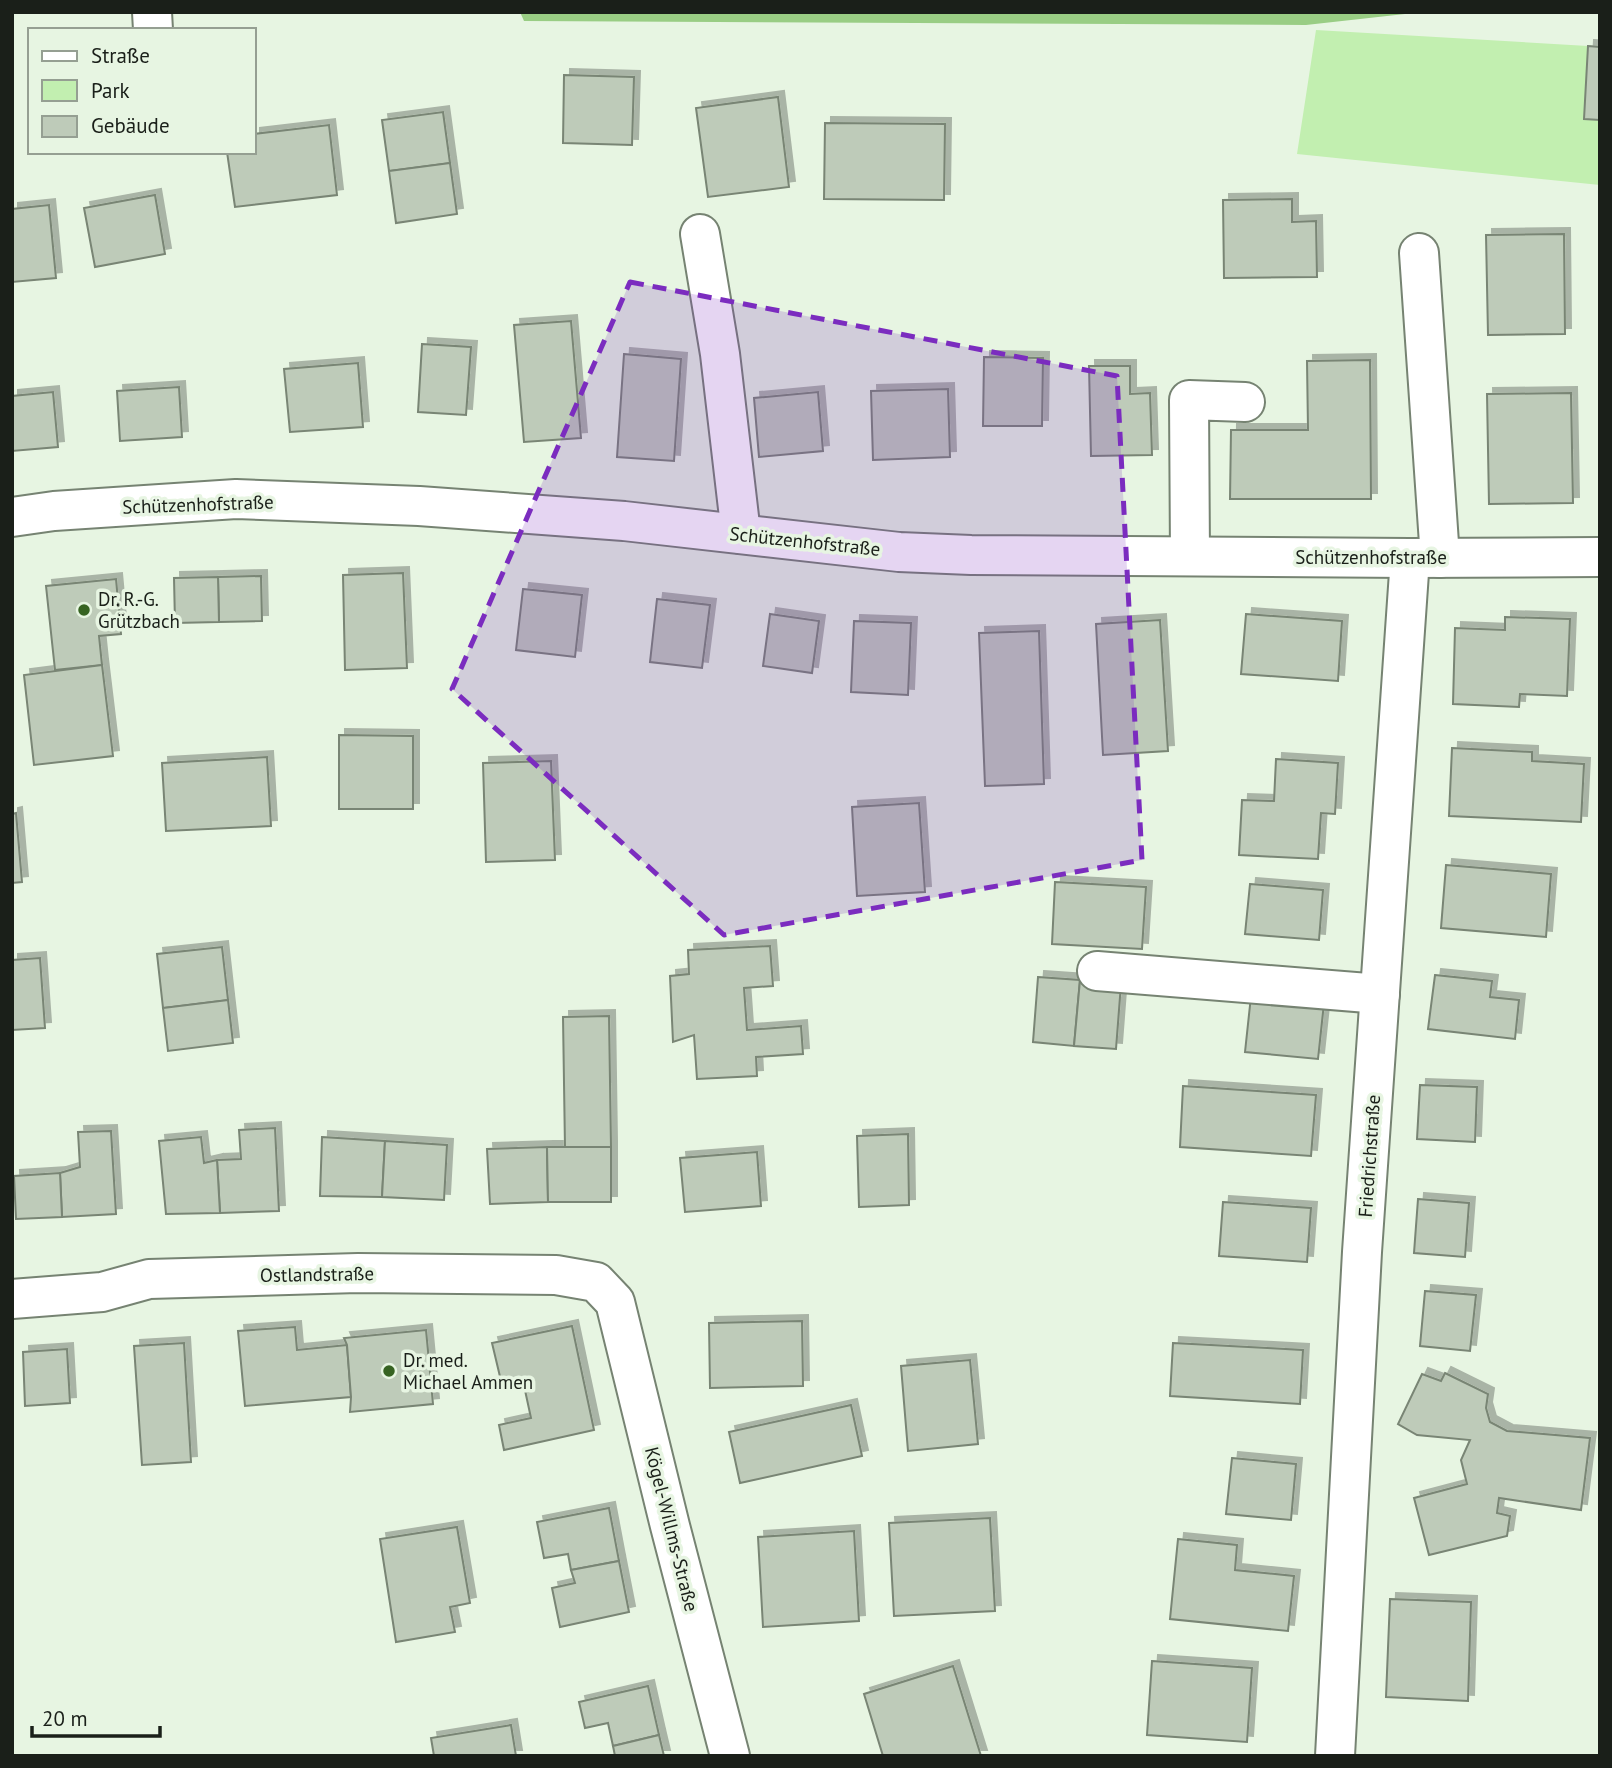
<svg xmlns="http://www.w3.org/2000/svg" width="1612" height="1768" font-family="'PT Sans',sans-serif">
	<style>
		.green { fill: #c2efb0 }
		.forest { fill: #99cd84 }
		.building { fill: #becbb9; stroke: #798574; stroke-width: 2; filter: url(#shadow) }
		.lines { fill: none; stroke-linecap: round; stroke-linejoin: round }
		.minor-casing { stroke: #768372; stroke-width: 42 }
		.minor { stroke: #fff; stroke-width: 38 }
		.marked { fill: #7b2cbf; fill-opacity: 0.2; stroke: #7b2cbf; stroke-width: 5; stroke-dasharray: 14 9; stroke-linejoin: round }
		.poi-dot { fill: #366321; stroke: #e7f5e2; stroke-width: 2.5 }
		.labels { text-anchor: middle; stroke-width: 7; stroke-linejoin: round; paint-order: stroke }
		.street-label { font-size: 19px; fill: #1a1f19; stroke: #e7f5e2 }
		.poi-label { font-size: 19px; fill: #1a1f19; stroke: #e7f5e2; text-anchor: start }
	</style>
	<defs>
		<filter id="shadow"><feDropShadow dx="6" dy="-6" stdDeviation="0" flood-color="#0004"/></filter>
	</defs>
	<rect width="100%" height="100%" fill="#e7f5e2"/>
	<polygon class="green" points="1316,30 1588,46 1584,118 1600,120 1600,185 1297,154"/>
	<polygon class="forest" points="520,12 1423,12 1306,25 524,21"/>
	<g class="building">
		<polygon points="1588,46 1600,47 1600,120 1584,119"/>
		<polygon points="564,75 634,77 632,145 563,143"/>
		<polygon points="778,97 789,187 708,197 696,108"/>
		<polygon points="443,112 450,163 389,171 382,120"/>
		<polygon points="825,123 945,124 944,200 824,199"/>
		<polygon points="329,125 337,195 235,207 227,152 254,152 254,134"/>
		<polygon points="450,163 457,214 396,223 389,171"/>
		<polygon points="155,195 165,254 95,267 84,208"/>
		<polygon points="1292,199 1292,222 1316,221 1317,277 1224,278 1223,200"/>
		<polygon points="49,205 56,278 12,282 12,209"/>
		<polygon points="1564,234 1565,334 1488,335 1486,235"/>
		<polygon points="571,321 581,438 524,442 514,325"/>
		<polygon points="422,344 471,347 466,415 418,412"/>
		<polygon points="624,354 681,359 674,461 617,457"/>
		<polygon points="984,357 1043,358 1042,426 983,426"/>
		<polygon points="1370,360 1371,499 1230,499 1231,430 1308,430 1307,361"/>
		<polygon points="358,363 363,427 290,432 284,369"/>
		<polygon points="1089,366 1130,366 1130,394 1150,393 1152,455 1091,456"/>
		<polygon points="179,387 182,437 120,441 117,391"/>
		<polygon points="948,389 950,457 873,460 871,391"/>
		<polygon points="53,392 58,447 12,451 12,396"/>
		<polygon points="818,392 823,451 759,457 754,398"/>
		<polygon points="1571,393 1573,503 1489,504 1487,394"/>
		<polygon points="403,573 407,668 345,670 343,575"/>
		<polygon points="261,576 262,621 219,622 218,577"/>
		<polygon points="218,577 219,622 175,623 174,578"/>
		<polygon points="116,579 121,634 99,636 102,665 55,670 46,586"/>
		<polygon points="523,589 582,595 575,657 516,650"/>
		<polygon points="657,599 710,605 702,668 650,662"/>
		<polygon points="770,614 819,621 812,673 763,666"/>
		<polygon points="1246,614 1342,621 1338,681 1241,674"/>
		<polygon points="1505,617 1570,619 1567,696 1520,694 1519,707 1453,704 1455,628 1505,630"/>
		<polygon points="1160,620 1168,751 1103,755 1096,624"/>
		<polygon points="854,621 911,623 908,695 851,692"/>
		<polygon points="1039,631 1044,784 985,786 979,633"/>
		<polygon points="102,665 113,756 34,765 24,675"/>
		<polygon points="339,735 413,736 413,809 339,809"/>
		<polygon points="1452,748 1532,752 1532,761 1584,764 1581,822 1449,816"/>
		<polygon points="267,757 271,826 166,831 162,763"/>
		<polygon points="1276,759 1338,763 1335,814 1321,813 1318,859 1239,855 1242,800 1274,801"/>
		<polygon points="551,761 555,860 486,862 483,763"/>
		<polygon points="919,803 925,892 857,896 852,807"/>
		<polygon points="16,813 22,882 12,883 12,814"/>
		<polygon points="1446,865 1551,874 1546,937 1441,928"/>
		<polygon points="1055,882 1146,887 1142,949 1052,944"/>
		<polygon points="1250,884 1323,890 1319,940 1245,934"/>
		<polygon points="770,946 773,986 744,988 747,1030 801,1026 803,1054 756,1057 757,1076 697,1079 694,1035 673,1042 670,976 689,974 688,950"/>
		<polygon points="222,947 228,1000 163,1008 157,954"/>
		<polygon points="40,958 45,1028 12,1030 12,960"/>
		<polygon points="1435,975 1492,981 1490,997 1519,1000 1515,1039 1428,1029"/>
		<polygon points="1038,977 1080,980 1074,1046 1033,1042"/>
		<polygon points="1080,980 1121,984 1116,1049 1074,1046"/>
		<polygon points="1251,996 1324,1003 1318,1059 1245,1052"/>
		<polygon points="228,1000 233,1043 168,1051 163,1008"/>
		<polygon points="609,1016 611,1147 565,1148 563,1017"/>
		<polygon points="1420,1085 1477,1087 1475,1142 1417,1139"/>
		<polygon points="1183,1086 1316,1095 1311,1156 1180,1147"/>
		<polygon points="275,1128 279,1211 220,1213 217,1160 241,1159 239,1130"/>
		<polygon points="111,1131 116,1214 62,1217 60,1173 80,1167 78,1132"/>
		<polygon points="908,1134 909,1205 859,1207 857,1136"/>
		<polygon points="201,1137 204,1163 217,1160 220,1213 166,1214 159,1141"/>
		<polygon points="322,1137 385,1141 382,1197 320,1196"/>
		<polygon points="385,1141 447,1145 444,1200 382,1197"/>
		<polygon points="547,1147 548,1202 490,1204 487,1149"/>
		<polygon points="547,1147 611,1147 611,1202 548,1202"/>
		<polygon points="757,1152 761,1206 685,1212 680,1158"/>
		<polygon points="60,1173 62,1217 16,1219 14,1176"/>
		<polygon points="1418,1199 1469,1203 1465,1257 1414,1253"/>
		<polygon points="1223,1202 1311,1208 1307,1262 1219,1256"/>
		<polygon points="1425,1291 1476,1295 1470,1351 1420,1346"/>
		<polygon points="802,1321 803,1386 710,1388 709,1323"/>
		<polygon points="572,1326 594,1430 504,1450 499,1425 531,1418 523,1381 502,1385 492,1343"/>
		<polygon points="295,1327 297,1350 347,1345 351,1397 245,1406 238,1331"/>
		<polygon points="426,1330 433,1404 350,1412 351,1397 347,1345 344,1338"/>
		<polygon points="184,1343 191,1462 142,1465 134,1346"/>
		<polygon points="1173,1343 1303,1350 1300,1404 1170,1396"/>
		<polygon points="67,1349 70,1403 25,1406 23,1352"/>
		<polygon points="970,1360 978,1444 908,1451 901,1366"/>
		<polygon points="1445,1373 1488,1394 1486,1408 1490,1422 1507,1431 1590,1438 1581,1510 1499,1498 1497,1513 1510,1516 1507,1536 1429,1555 1414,1498 1467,1484 1461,1460 1470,1440 1417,1435 1398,1424 1422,1374 1441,1381"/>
		<polygon points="851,1405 862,1456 740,1483 729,1432"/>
		<polygon points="1232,1458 1296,1464 1291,1520 1226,1514"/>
		<polygon points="609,1508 619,1561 571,1570 568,1554 544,1558 537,1522"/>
		<polygon points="990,1518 995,1611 894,1616 889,1523"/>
		<polygon points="457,1527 470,1603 450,1607 455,1632 396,1642 380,1539"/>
		<polygon points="854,1531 859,1621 763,1627 758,1537"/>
		<polygon points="1178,1539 1237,1545 1235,1570 1294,1576 1288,1631 1170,1619"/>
		<polygon points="619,1561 629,1612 560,1627 552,1588 575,1583 571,1570"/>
		<polygon points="1390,1599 1471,1602 1468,1701 1386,1697"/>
		<polygon points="1152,1661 1252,1668 1247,1742 1147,1735"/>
		<polygon points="953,1666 981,1756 883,1756 864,1694"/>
		<polygon points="648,1686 659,1735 613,1746 608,1723 585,1728 579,1702"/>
		<polygon points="511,1725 516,1756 434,1756 431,1738"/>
		<polygon points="659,1735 664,1756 615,1756 613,1746"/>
	</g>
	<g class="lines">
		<defs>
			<g id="minor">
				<polyline points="152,12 153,30"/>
				<polyline points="700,234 720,354 741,534"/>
				<polyline points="1419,253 1440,558"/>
				<polyline points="12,517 54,511 236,499 419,506 624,521 899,552 971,555 1410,558 1600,557"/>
				<polyline points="1190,556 1189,400 1245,402"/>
				<polyline points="1097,971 1380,994"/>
				<polyline points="12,1299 102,1292 149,1279 358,1273 556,1275 596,1282 615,1302 670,1526 730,1756"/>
				<polyline points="1335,1756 1362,1252 1410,558"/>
			</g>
		</defs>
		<use href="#minor" class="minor-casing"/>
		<use href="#minor" class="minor"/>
	</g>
	<path class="marked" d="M630,282L1117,376L1142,860L724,935L452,689Z"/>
	<g class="poi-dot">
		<circle cx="84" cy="610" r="7"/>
		<circle cx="389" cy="1371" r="7"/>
	</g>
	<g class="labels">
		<g class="street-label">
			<text transform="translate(198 504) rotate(-2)" y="7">Schützenhofstraße</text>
			<text transform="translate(805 541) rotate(6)" y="7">Schützenhofstraße</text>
			<text x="1371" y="564">Schützenhofstraße</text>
			<text transform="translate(1369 1156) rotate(-86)" y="7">Friedrichstraße</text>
			<text transform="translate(317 1274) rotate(-1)" y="7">Ostlandstraße</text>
			<text transform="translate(672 1529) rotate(76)" y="7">Kögel-Willms-Straße</text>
		</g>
		<g class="poi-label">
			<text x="98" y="606">Dr. R.-G.<tspan x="98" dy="22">Grützbach</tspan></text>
			<text x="403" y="1367">Dr. med.<tspan x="403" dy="22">Michael Ammen</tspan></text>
		</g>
	</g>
	<rect width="1612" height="1768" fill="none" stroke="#1a1f19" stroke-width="28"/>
	<rect x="28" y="28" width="228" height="126" fill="#e7f5e2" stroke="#959f92" stroke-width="2"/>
	<rect x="42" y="51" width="35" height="10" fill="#ffffff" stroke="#959f92" stroke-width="2"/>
	<text x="91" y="63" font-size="21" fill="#1a1f19">Straße</text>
	<rect x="42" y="80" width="35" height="21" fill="#c2efb0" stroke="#959f92" stroke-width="2"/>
	<text x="91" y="98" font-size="21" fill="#1a1f19">Park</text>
	<rect x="42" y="116" width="35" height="21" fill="#becbb9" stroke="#959f92" stroke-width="2"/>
	<text x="91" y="133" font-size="21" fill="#1a1f19">Gebäude</text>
	<path d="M32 1726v10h128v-10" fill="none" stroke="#1a1f19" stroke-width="3.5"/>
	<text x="42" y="1726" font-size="21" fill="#1a1f19" stroke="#e7f5e2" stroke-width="5" paint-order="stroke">20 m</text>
</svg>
